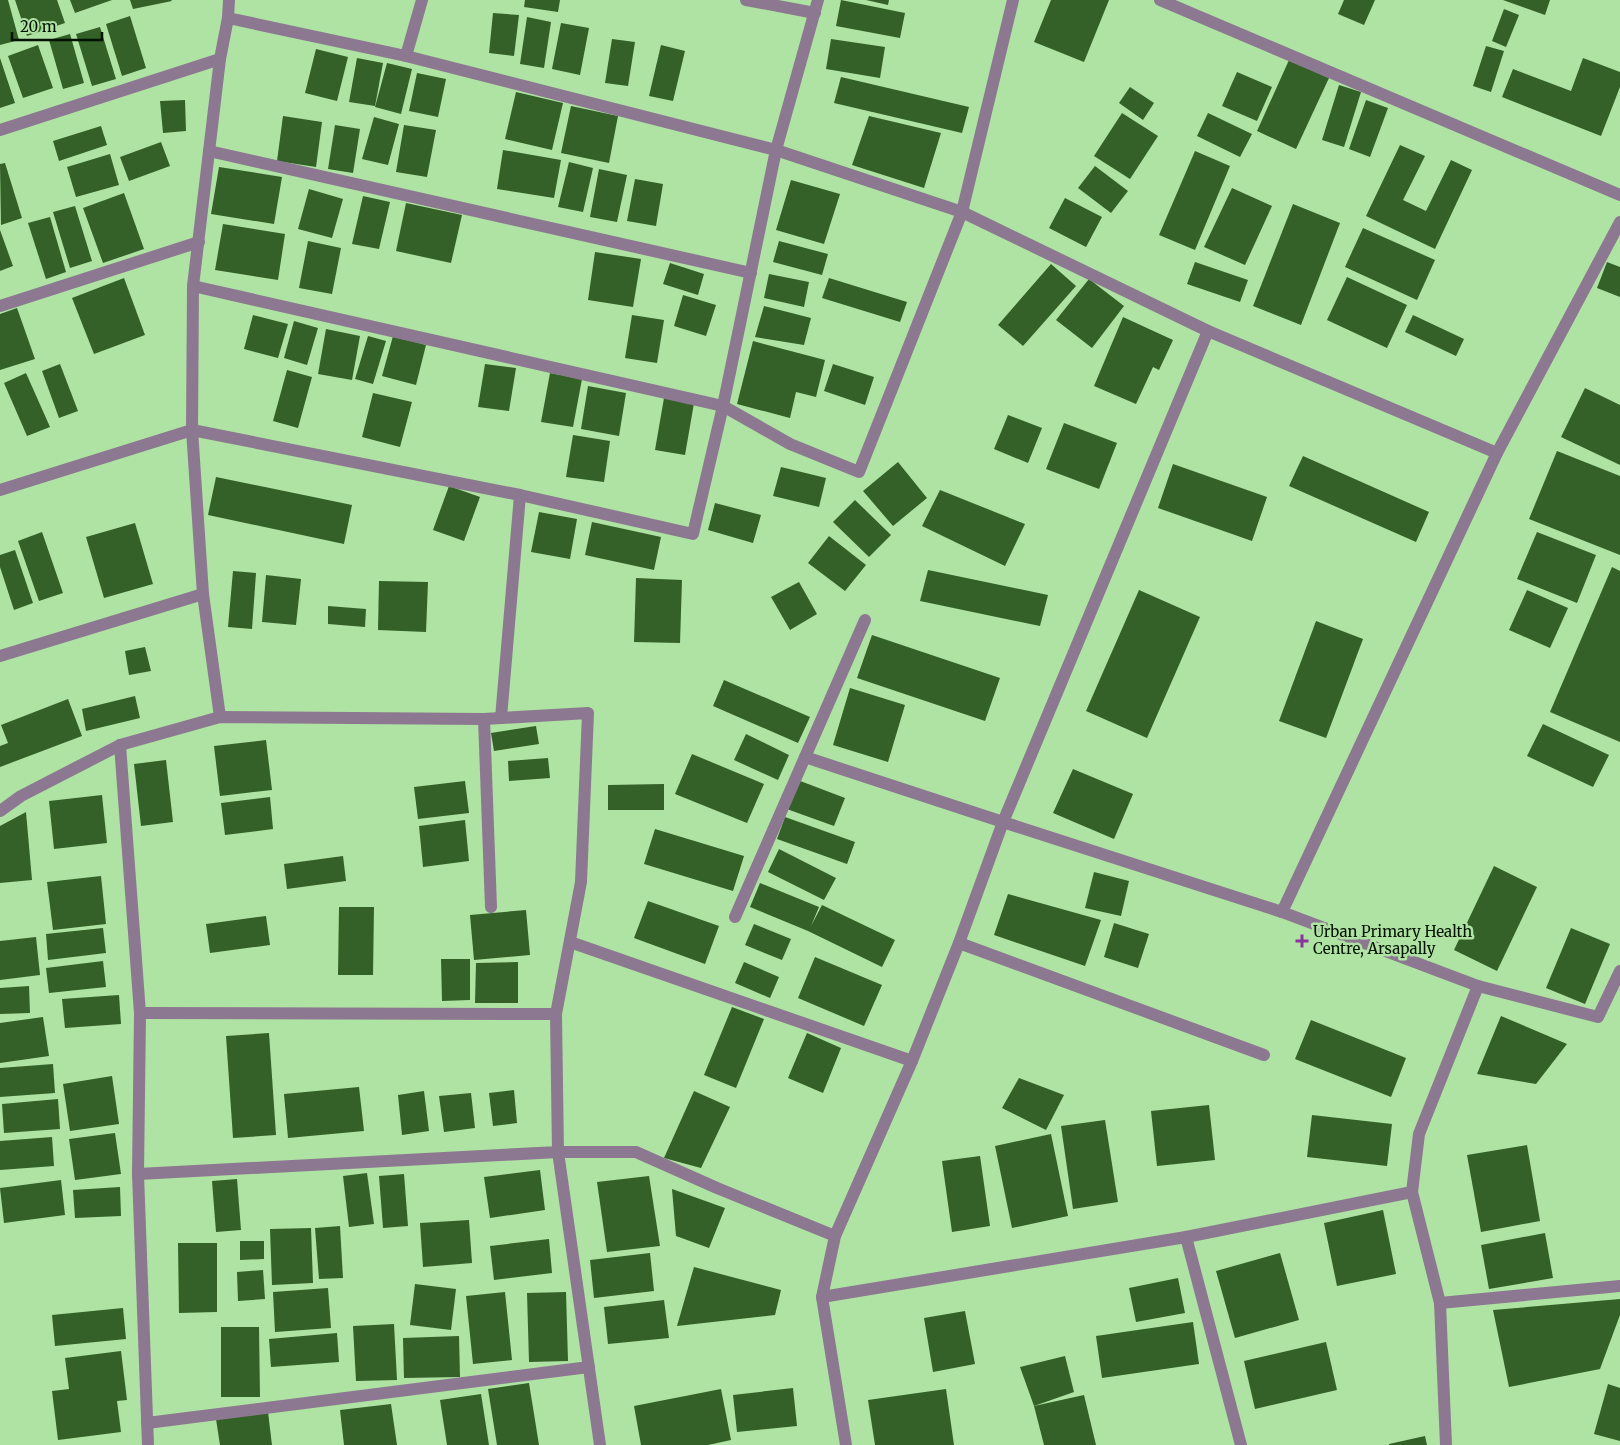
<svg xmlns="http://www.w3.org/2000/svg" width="1620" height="1445" font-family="Merriweather,serif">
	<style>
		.building { fill: #336128 }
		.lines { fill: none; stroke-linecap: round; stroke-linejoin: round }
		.street { stroke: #8d7891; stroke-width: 12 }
		.poi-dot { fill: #8b339f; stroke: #afe3a3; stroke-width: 2 }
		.labels { text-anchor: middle; stroke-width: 5; stroke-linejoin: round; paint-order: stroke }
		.poi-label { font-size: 15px; fill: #021100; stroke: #afe3a3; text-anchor: start }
	</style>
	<rect width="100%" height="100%" fill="#afe3a3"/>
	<g class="building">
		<polygon points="0,0 8,0 19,40 0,45"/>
		<polygon points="15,0 57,0 65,23 27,36"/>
		<polygon points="70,0 112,0 75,13"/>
		<polygon points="130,0 171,0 172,1 133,9"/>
		<polygon points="525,0 560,0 558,12 524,7"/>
		<polygon points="841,0 905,13 900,38 836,26"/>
		<polygon points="866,0 889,0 888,5"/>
		<polygon points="1051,0 1109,0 1084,62 1034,42"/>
		<polygon points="1344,0 1375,0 1364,25 1338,14"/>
		<polygon points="1503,0 1550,0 1545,15"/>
		<polygon points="1504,9 1519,15 1506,47 1492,41"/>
		<polygon points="493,13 519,15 514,56 489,53"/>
		<polygon points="130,16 146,68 122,76 106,24"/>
		<polygon points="527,17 551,22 544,68 520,64"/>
		<polygon points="561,23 589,28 580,75 552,69"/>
		<polygon points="100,27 116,79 92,86 76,34"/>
		<polygon points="70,34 84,83 63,89 49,40"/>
		<polygon points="612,39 635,42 628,86 605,83"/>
		<polygon points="831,39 885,47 880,78 826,69"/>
		<polygon points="38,45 53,88 23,98 8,56"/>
		<polygon points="661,45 685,51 673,101 649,96"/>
		<polygon points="1486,46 1504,51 1491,92 1473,86"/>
		<polygon points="316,49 348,57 337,101 305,93"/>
		<polygon points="0,58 15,103 0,108"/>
		<polygon points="357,58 383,63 375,106 349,102"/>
		<polygon points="1583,58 1620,72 1620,87 1601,136 1502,97 1513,69 1571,91"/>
		<polygon points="1289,60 1329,78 1296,149 1257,131"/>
		<polygon points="387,63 412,69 401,114 375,107"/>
		<polygon points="1237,72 1272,87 1257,121 1222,106"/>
		<polygon points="417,73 446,79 438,117 409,111"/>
		<polygon points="841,77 969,107 962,133 834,103"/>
		<polygon points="1339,85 1361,92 1344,147 1322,140"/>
		<polygon points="1130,87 1154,103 1143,120 1119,103"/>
		<polygon points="516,92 563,103 552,150 505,139"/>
		<polygon points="185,100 186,131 163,133 160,101"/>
		<polygon points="1366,100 1388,108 1370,157 1349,149"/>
		<polygon points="571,106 618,116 609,163 561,153"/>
		<polygon points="1122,113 1158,136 1130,179 1094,156"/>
		<polygon points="1208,113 1252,134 1240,157 1197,136"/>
		<polygon points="283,116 322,122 316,167 277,161"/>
		<polygon points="869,116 941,133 924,188 852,165"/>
		<polygon points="374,117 399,124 388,165 362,159"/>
		<polygon points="335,125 360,129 353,173 328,169"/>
		<polygon points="404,125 436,130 427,177 396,172"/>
		<polygon points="101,126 107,145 59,161 53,141"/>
		<polygon points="161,142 170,166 129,181 120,157"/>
		<polygon points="1400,145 1425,156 1403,200 1426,211 1451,160 1472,170 1435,249 1366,216"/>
		<polygon points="503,150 561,160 554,198 497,189"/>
		<polygon points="1195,151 1230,166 1195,250 1159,235"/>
		<polygon points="110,154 119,185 76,197 67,167"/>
		<polygon points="569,162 593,168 583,212 558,207"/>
		<polygon points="5,163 22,218 1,225 0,164"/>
		<polygon points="1095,166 1128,191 1111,213 1078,188"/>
		<polygon points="219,167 282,177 274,224 211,214"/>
		<polygon points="599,169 627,175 617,222 590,217"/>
		<polygon points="635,179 663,184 656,226 627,221"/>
		<polygon points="791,180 840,194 824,244 776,230"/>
		<polygon points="1232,188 1272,206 1245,265 1204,247"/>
		<polygon points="309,189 343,199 332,238 298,229"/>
		<polygon points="124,193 144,249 103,263 83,208"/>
		<polygon points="363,196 390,202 379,249 352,244"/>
		<polygon points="1065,198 1102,217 1086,247 1049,228"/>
		<polygon points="406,203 462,215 451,263 396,251"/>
		<polygon points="1293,204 1340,223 1301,325 1253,306"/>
		<polygon points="75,206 92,261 70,268 53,212"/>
		<polygon points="50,217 66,272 46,279 28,223"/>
		<polygon points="223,224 285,234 278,280 215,270"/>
		<polygon points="1363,228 1435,260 1417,300 1345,267"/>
		<polygon points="0,230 13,266 0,271"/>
		<polygon points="308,241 341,248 332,294 299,288"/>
		<polygon points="779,241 828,254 822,275 773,262"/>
		<polygon points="595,252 641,259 633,307 588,300"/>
		<polygon points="1195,262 1248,280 1240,302 1187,284"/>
		<polygon points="1607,262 1620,267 1620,297 1597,288"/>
		<polygon points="670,263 704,274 698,295 663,284"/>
		<polygon points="1051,264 1076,286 1023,346 998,325"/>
		<polygon points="769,274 809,282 804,307 764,298"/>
		<polygon points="1347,277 1407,305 1387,348 1327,320"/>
		<polygon points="124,278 145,335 94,354 72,298"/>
		<polygon points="829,278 907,302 900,322 822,298"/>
		<polygon points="1089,279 1124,306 1092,348 1056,320"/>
		<polygon points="683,295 716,305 706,336 674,326"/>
		<polygon points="764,306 811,318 804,345 755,337"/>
		<polygon points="17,308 35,359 0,370 0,314"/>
		<polygon points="253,315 288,324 278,358 244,349"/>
		<polygon points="632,315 664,320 657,363 625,358"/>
		<polygon points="1413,315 1464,339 1456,356 1405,332"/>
		<polygon points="1123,317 1173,340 1159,370 1153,367 1136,404 1094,386"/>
		<polygon points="294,321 318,328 307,365 284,358"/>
		<polygon points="326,329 360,336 352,380 318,374"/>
		<polygon points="368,336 386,341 373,384 355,379"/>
		<polygon points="393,336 426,345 416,385 382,376"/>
		<polygon points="753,341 825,360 816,397 796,392 790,418 737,404"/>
		<polygon points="60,364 78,411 59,418 42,371"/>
		<polygon points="485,364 516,368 509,411 478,407"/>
		<polygon points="833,364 874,377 865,405 824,391"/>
		<polygon points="287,370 312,377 298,428 273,421"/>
		<polygon points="26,373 50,427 27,436 4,383"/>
		<polygon points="550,373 582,379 573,427 541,422"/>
		<polygon points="588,386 626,393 619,436 581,429"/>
		<polygon points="1585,388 1620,405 1620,465 1561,437"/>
		<polygon points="373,393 412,402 400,447 362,437"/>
		<polygon points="664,398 694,403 685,455 655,450"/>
		<polygon points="1008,415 1042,428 1028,463 994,449"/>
		<polygon points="1064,423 1117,443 1099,489 1046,469"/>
		<polygon points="573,435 610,441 604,482 566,477"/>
		<polygon points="1557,451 1620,476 1620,555 1529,519"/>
		<polygon points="1303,456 1429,512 1416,542 1289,486"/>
		<polygon points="898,462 927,498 893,526 863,491"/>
		<polygon points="1173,464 1267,497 1252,541 1158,508"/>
		<polygon points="781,467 826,478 819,507 773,496"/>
		<polygon points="216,477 352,505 344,544 208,515"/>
		<polygon points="449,486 480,497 464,541 433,530"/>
		<polygon points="940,490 1025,524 1005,566 922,526"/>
		<polygon points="855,500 891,535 869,557 833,522"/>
		<polygon points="715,503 761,515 753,543 708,530"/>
		<polygon points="539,512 577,519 570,559 531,552"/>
		<polygon points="592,522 661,537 654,570 585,555"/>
		<polygon points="135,523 153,584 104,598 86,537"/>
		<polygon points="42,532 63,593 39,601 18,541"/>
		<polygon points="1537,532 1596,555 1577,603 1517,579"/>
		<polygon points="829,536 866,565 845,591 808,563"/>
		<polygon points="15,550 33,603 14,610 0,567 0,555"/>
		<polygon points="1612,567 1620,571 1620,742 1550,712"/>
		<polygon points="928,570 1048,595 1040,626 920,601"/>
		<polygon points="233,571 256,573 252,629 228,627"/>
		<polygon points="266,575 301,579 296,625 262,622"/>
		<polygon points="636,578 682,580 680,643 634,642"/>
		<polygon points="379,581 428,582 426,632 378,630"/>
		<polygon points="799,582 817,614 790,630 771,597"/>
		<polygon points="1139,590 1200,617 1147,738 1086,711"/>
		<polygon points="1527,590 1568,608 1550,648 1509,630"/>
		<polygon points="328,606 366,609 365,627 328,624"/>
		<polygon points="1316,621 1363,639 1326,738 1279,721"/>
		<polygon points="872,635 1000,678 985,721 857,678"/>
		<polygon points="145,647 151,671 129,675 125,651"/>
		<polygon points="724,680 810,717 798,743 713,706"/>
		<polygon points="850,688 905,705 888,762 833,745"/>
		<polygon points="135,696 140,718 86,731 82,709"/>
		<polygon points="68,699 82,736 0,767 0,746 8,743 1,725"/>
		<polygon points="1543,724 1609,755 1593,787 1527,756"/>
		<polygon points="536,726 539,744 494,751 491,733"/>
		<polygon points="746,734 789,755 778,780 734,760"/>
		<polygon points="266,740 272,790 220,796 214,746"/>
		<polygon points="692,754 764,784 747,823 675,794"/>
		<polygon points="548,758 550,778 509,781 508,761"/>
		<polygon points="166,760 173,822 141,826 134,764"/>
		<polygon points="1073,769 1133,794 1114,839 1053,813"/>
		<polygon points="795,779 845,798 834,826 784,808"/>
		<polygon points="465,781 469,813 418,819 414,787"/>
		<polygon points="664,784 664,810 608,810 608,785"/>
		<polygon points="102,795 107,843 54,849 49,801"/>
		<polygon points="270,797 273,829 225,835 221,803"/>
		<polygon points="26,812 32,880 0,883 0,826"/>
		<polygon points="785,817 855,842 847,864 777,839"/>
		<polygon points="465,820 469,861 423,867 419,826"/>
		<polygon points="655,829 744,856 733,891 644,864"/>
		<polygon points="779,849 836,878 824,900 768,872"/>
		<polygon points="343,856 346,881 287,889 284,864"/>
		<polygon points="1494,866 1537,887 1497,971 1454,950"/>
		<polygon points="1094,872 1129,881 1121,916 1085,908"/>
		<polygon points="101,876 106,924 53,930 47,882"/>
		<polygon points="760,883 819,907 811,926 822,905 895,940 882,967 808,931 750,907"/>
		<polygon points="1008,894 1101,920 1085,966 994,935"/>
		<polygon points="648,901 719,926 705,964 634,938"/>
		<polygon points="339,907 374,907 373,975 338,975"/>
		<polygon points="526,910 530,955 474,960 470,915"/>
		<polygon points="266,916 270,945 210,953 206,924"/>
		<polygon points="1114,923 1149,934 1138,968 1104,957"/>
		<polygon points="754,924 791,939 782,960 745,945"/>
		<polygon points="103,928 106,953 48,960 46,934"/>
		<polygon points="1571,928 1610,944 1585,1004 1546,988"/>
		<polygon points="36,937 40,975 0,980 0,941"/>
		<polygon points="815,957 882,985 864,1026 798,998"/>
		<polygon points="441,959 470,959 470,1000 442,1001"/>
		<polygon points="103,961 106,987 49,993 46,968"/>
		<polygon points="518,962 518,1003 475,1003 476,963"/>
		<polygon points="744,962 779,977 770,998 735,983"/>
		<polygon points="29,986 30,1013 0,1014 0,988"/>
		<polygon points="119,995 121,1024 65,1028 62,999"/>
		<polygon points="732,1007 764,1019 736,1088 704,1075"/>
		<polygon points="1501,1016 1567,1044 1536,1084 1477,1074"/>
		<polygon points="43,1017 49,1056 0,1063 0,1023"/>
		<polygon points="1311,1020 1406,1058 1391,1097 1295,1059"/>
		<polygon points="269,1033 276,1135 233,1138 226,1036"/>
		<polygon points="807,1033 841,1048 823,1093 788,1078"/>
		<polygon points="53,1064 55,1093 0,1097 0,1068"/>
		<polygon points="112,1076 119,1124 70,1131 63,1084"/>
		<polygon points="1019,1078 1064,1095 1046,1130 1002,1108"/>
		<polygon points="359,1087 364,1131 288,1138 284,1094"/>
		<polygon points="514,1090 517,1123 493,1126 489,1093"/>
		<polygon points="424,1091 429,1131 402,1135 398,1095"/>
		<polygon points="694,1091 730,1107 701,1168 664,1158"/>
		<polygon points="471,1093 475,1128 444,1132 439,1096"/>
		<polygon points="58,1099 60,1129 4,1133 2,1104"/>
		<polygon points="1209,1105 1215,1160 1157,1166 1151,1111"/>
		<polygon points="1312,1115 1392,1124 1387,1166 1307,1157"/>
		<polygon points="1105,1120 1118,1202 1073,1209 1061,1126"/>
		<polygon points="115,1133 121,1174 75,1180 69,1139"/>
		<polygon points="1051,1134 1068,1216 1012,1228 995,1146"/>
		<polygon points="52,1137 54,1166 0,1170 0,1141"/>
		<polygon points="1527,1145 1540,1221 1481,1232 1467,1155"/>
		<polygon points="980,1156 990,1226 952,1232 942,1161"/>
		<polygon points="540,1170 545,1210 490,1218 484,1177"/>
		<polygon points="367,1173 374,1224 349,1227 343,1176"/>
		<polygon points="404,1174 408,1226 383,1228 379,1176"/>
		<polygon points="649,1176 660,1246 607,1252 597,1182"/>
		<polygon points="237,1179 241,1230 216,1232 212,1181"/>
		<polygon points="61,1180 65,1215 4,1223 0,1188"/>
		<polygon points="120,1187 121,1216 75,1218 73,1190"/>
		<polygon points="672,1189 725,1208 709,1248 676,1236"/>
		<polygon points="1383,1210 1396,1274 1337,1286 1324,1223"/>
		<polygon points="469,1220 472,1263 423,1267 420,1223"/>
		<polygon points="340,1226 343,1278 319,1279 315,1228"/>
		<polygon points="311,1228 313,1283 272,1285 270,1229"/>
		<polygon points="1545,1233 1553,1278 1489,1289 1481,1245"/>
		<polygon points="549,1239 552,1273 494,1280 490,1246"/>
		<polygon points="240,1241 264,1241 264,1259 240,1260"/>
		<polygon points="178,1243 217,1243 217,1312 179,1313"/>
		<polygon points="650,1253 654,1291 594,1298 590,1260"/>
		<polygon points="1280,1253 1299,1320 1235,1338 1216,1271"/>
		<polygon points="694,1267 781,1290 775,1315 677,1326"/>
		<polygon points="263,1270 265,1299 238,1301 237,1272"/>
		<polygon points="1178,1278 1185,1313 1136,1322 1129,1288"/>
		<polygon points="415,1284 456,1289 451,1330 410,1325"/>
		<polygon points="328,1288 331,1328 275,1332 273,1292"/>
		<polygon points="505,1292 512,1360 473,1364 466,1296"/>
		<polygon points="566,1292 568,1361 529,1362 527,1293"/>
		<polygon points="1620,1299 1620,1315 1600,1369 1509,1387 1493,1310"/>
		<polygon points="664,1300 669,1338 608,1344 604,1307"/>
		<polygon points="123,1308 126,1339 55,1346 52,1315"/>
		<polygon points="965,1311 975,1364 933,1372 924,1318"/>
		<polygon points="1193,1322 1199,1364 1102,1378 1096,1336"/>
		<polygon points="394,1324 397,1380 356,1381 353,1326"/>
		<polygon points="221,1327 259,1327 260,1397 221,1397"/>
		<polygon points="337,1333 339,1362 271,1367 269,1339"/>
		<polygon points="459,1336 460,1377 404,1378 403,1338"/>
		<polygon points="1326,1342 1337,1390 1255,1409 1244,1361"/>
		<polygon points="121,1351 127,1400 117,1401 121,1432 58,1440 52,1391 69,1389 65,1358"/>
		<polygon points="1065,1356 1074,1392 1034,1406 1020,1367"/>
		<polygon points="529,1383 539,1445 497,1445 488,1389"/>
		<polygon points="1608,1384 1620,1388 1620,1441 1594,1434"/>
		<polygon points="793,1388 797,1426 737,1432 733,1395"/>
		<polygon points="721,1389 731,1440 708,1445 641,1445 634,1406"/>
		<polygon points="946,1389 954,1445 875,1445 868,1400"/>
		<polygon points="481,1394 489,1445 447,1445 440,1400"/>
		<polygon points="1084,1395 1096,1445 1044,1445 1034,1406"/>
		<polygon points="391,1404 397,1445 344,1445 340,1410"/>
		<polygon points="268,1412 272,1445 220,1445 216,1419"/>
		<polygon points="1425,1436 1427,1445 1389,1445 1389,1444"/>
	</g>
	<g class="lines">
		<g class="street">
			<polyline points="746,0 815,13"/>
			<polyline points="1160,0 1620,195"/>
			<polyline points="228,18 406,56 776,150 818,0"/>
			<polyline points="406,56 422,0"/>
			<polyline points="0,130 220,59"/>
			<polyline points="209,151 751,273"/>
			<polyline points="193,286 723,406 790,444 859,472 962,212 1013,0"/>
			<polyline points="0,306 199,242"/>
			<polyline points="1208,331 1003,822 1282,912 1478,986 1598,1017 1620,971"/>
			<polyline points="0,490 192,430 520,495 693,534 723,406 776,150 962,212 1208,331 1497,453"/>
			<polyline points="0,656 203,594"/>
			<polyline points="220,717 203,594 192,430 193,286 220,59 228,18 229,0"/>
			<polyline points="501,718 520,495"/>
			<polyline points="484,719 491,907"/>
			<polyline points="120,745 140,1013 138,1174 148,1445"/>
			<polyline points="805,757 1003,822 959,943 912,1061 835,1236 822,1297 846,1445"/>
			<polyline points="0,811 21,796 120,745 220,717 484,719 588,713 581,882 556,1014 558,1152 138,1174"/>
			<polyline points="1282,912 1497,453 1620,222"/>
			<polyline points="735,917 865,620"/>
			<polyline points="570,942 912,1061"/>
			<polyline points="959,943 1264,1055"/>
			<polyline points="140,1013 556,1014"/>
			<polyline points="1412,1192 1440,1303 1620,1286"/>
			<polyline points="822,1297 1186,1237"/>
			<polyline points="1440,1303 1446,1445"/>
			<polyline points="147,1423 589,1367"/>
			<polyline points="600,1445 558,1152 636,1152 717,1188 835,1236"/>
			<polyline points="1241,1445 1186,1237 1412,1192 1419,1134 1478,986"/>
		</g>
	</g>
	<path class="poi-dot" d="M1299.5 933.5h5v5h5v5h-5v5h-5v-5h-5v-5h5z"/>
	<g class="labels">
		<g class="poi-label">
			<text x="1313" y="937">Urban Primary Health<tspan x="1313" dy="17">Centre, Arsapally</tspan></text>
		</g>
	</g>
	<path d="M12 32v8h90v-8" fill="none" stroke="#021100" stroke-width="2.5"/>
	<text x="20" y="32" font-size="15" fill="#021100" stroke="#afe3a3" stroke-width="4" paint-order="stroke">20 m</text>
</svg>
